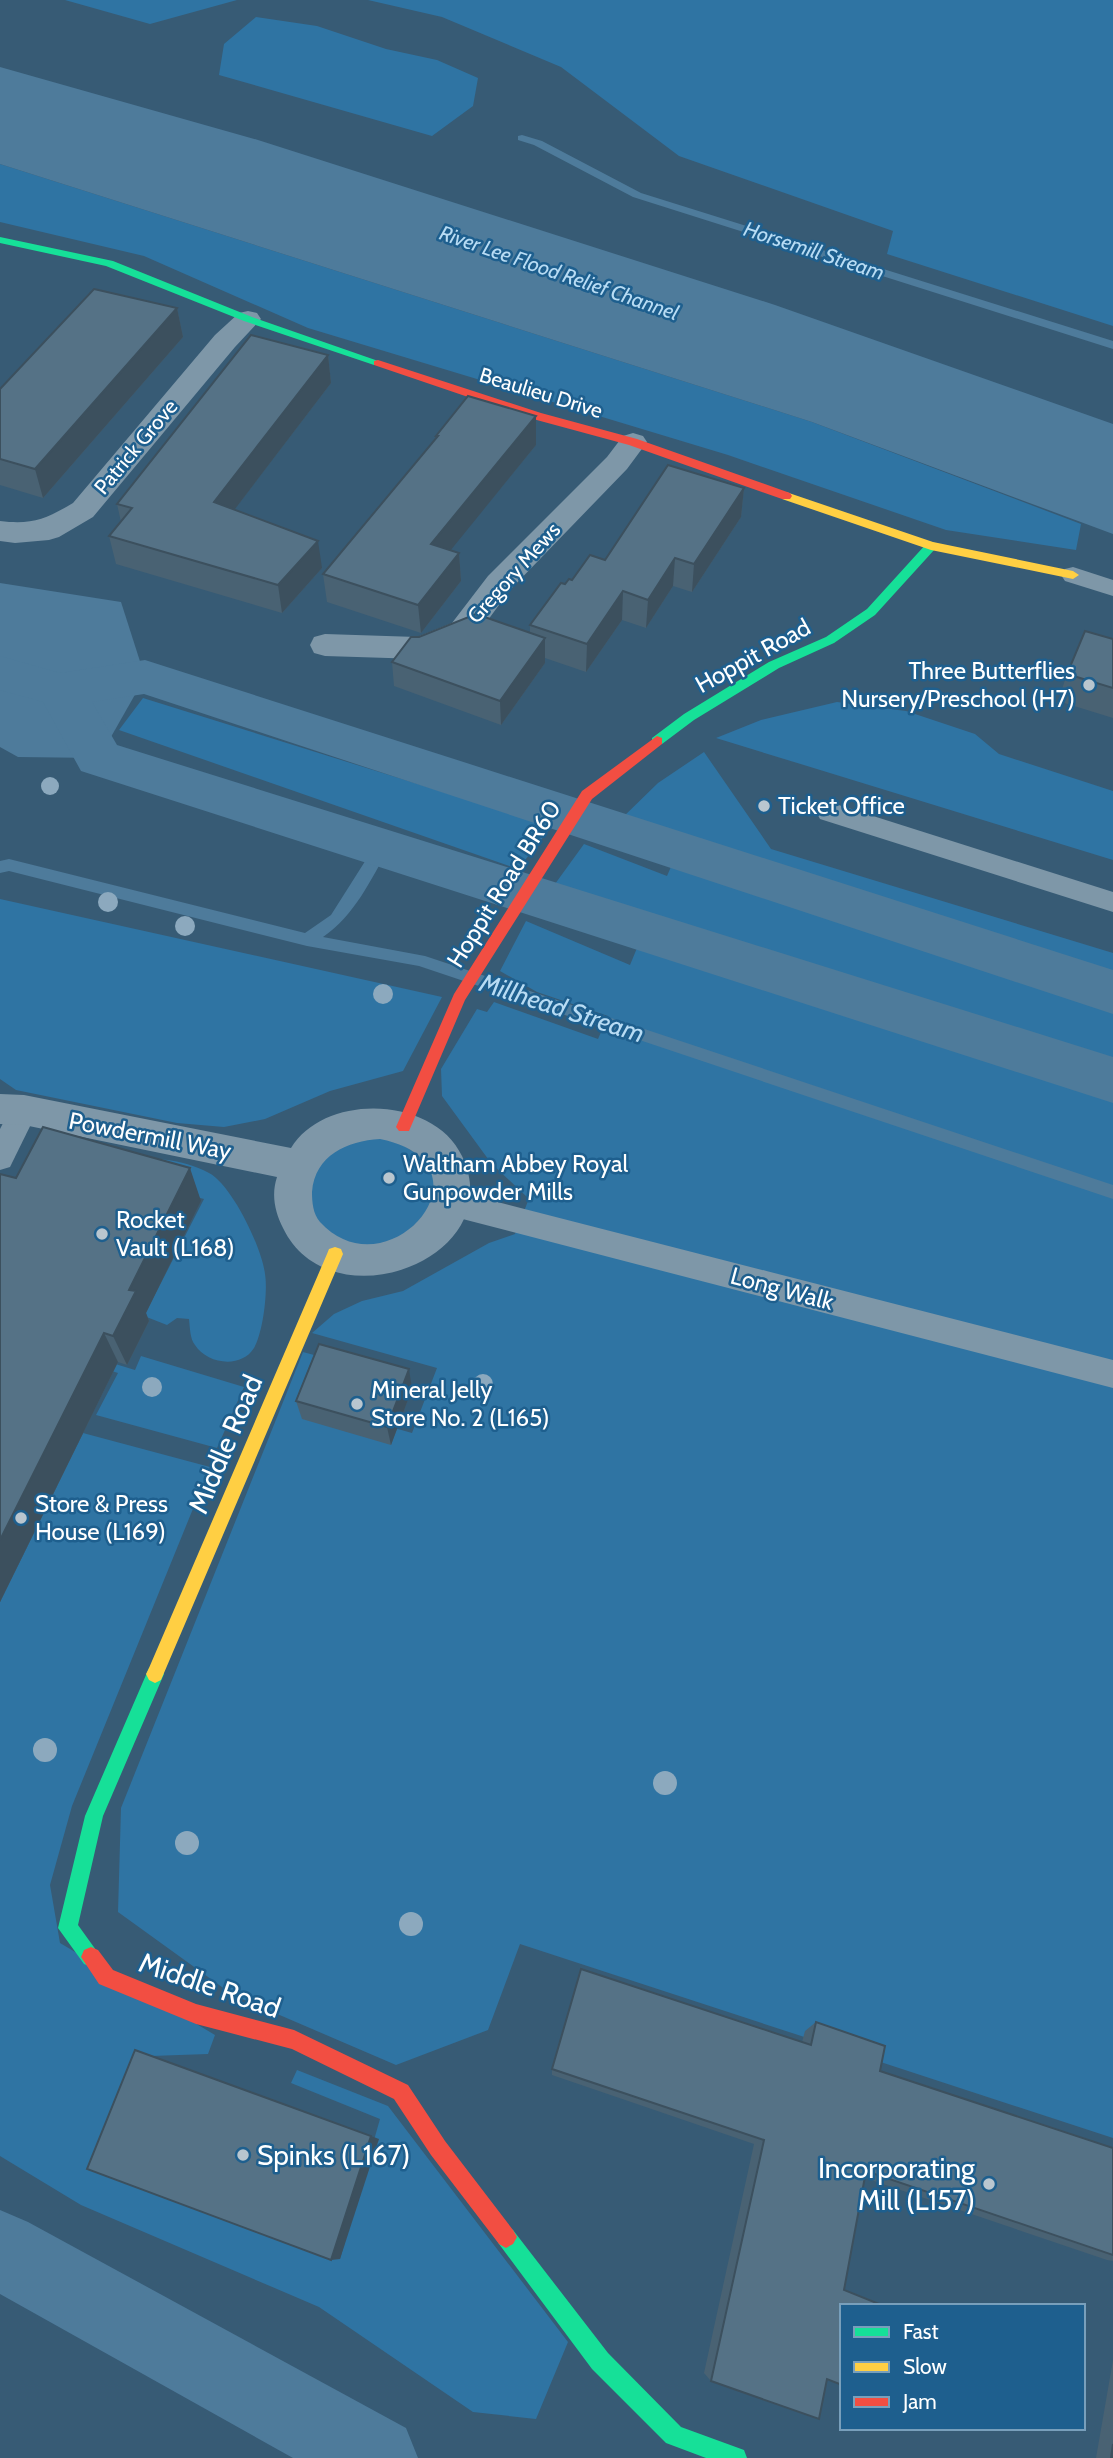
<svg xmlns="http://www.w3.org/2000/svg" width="1113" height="2458" font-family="Cabin,sans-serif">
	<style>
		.green { fill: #2f74a3 }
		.water { fill: #4e7b9b }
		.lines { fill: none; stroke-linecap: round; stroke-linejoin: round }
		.stream { fill: #4e7b9b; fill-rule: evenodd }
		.canal { fill: #4e7b9b; fill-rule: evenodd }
		.lane { fill: #7e97a8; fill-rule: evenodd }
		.street { fill: #7e97a8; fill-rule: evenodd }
		.fast { fill: #16e098; fill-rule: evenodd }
		.slow { fill: #ffcf43; fill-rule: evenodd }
		.jam { fill: #f24e42; fill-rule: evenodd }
		.tree { fill: #8ca9be }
		.wall { fill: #496273 }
		.shaded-wall { fill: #3c505e }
		.building { fill: #557286; stroke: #3c505e; stroke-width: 2 }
		.poi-dot { fill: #b9c6cf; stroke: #1e5f8e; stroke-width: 2.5 }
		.labels { text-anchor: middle; stroke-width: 5; stroke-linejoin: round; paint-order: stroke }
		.far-water-label { font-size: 21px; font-style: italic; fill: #b8dcf4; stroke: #1e5f8e }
		.far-street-label { font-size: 21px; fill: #fff; stroke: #1e5f8e }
		.street-label { font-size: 24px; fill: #fff; stroke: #1e5f8e }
		.poi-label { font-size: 24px; fill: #fff; stroke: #1e5f8e; text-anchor: start }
		.water-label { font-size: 26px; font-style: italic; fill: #b8dcf4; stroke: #1e5f8e }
		.near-street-label { font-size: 28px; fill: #fff; stroke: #1e5f8e }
		.near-poi-label { font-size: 28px; fill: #fff; stroke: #1e5f8e; text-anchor: start }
	</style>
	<rect width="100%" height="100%" fill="#375b75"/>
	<g class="green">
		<polygon points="65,0 237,0 150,24"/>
		<polygon points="368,0 1113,0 1113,326 887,254 893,231 679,156 561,67 442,17"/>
		<polygon points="256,17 317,26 386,49 437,60 478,78 473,106 432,136 219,75 224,44"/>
		<polygon points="0,164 812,422 1081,524 1076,550 946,530 728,455 308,328 144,256 0,222"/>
		<polygon points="143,698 552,826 518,869 119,730"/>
		<polygon points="837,702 906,711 975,734 999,754 1113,791 1113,860 716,738 761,720"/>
		<polygon points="704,752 771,849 1113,953 1113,2138 520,1944 488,2030 396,2065 233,1995 118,1912 121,1808 303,1352 314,1355 296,1400 412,1433 437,1368 312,1333 334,1314 362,1301 403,1291 489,1243 515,1234 530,1196 527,1197 491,1163 442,1096 441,1069 477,1009 487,1012 494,1002 598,1039 608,1016 537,992 500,971 526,921 630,965 649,919 555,884 584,844 667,876 682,841 619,821 658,783"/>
		<polygon points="0,899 442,997 403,1071 330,1091 265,1119 224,1127 177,1123 16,1090 0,1079"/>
		<polygon points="382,1133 433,1163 438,1201 394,1246 348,1248 312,1225 308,1169 322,1152"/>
		<path d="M120,1156C151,1158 181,1158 209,1173C232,1185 262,1248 265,1274C268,1291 263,1333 254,1348C241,1369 207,1364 195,1345C190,1339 190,1328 189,1319L177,1318L167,1325L144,1316L204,1199L59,1160Z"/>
		<polygon points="141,1356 244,1387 217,1448 96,1415 118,1373 96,1366 99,1359 135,1370"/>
		<polygon points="83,1433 210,1467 72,1806 50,1885 60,1943 215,2035 208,2054 151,2056 340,2259 380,2119 291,2083 297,2070 388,2106 568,2342 536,2419 473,2412 319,2307 81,2205 0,2156 0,1602"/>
	</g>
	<g class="water">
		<polygon points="0,67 258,140 775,305 1113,424 1113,534 812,422 0,164"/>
		<polygon points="0,583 121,602 145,677 99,758 18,757 0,747"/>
	</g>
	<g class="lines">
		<g class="stream">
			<polygon points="522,135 542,141 641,193 1113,341 1113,349 633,197 534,145 518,140 518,136"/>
			<path d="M381,842L389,848C370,881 355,915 323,937L425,956L1113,1185V1199L419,966L307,946L9,871L0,873V861L9,859L305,933L331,915L376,844Z"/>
		</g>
		<g class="canal">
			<polygon points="0,656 60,673 145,660 1113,970 1113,1014 144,694 92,702 117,745 1113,1057 1113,1103 81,771 43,702 0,690"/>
			<polygon points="0,2210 28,2222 406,2428 418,2458 293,2458 0,2294"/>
		</g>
		<g class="lane">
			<polygon points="1073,567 1113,580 1113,596 1065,581 1061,575 1065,569"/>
			<polygon points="829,802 1113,892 1113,912 820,819 816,812 820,805"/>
			<polygon points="24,1098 34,1102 38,1110 10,1167 0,1170 0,1129 14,1102"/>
			<polygon points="451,1190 1113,1360 1113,1388 451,1216 441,1212 436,1203 441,1194"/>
		</g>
		<g class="street">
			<path d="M248,311L257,313L261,319L235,347L93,517L59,537L49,540L15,543L0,541V521C32,525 46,519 73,503L215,335L239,313Z"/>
			<polygon points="633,433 643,436 647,442 627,469 510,590 474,639 420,659 325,656 314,653 310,645 314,637 325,634 417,637 452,623 488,576 607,457 623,436"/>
			<path d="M0,1094L24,1095L291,1148C325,1092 434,1096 462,1156C511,1259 330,1326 283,1228C275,1212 271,1195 277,1177L24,1125L0,1124ZM380,1139C501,1164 388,1296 320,1222C313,1214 312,1202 312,1192C315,1155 347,1141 380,1139Z"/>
		</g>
		<g class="fast">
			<polygon points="0,237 113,261 252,317 384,363 374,365 244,321 106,266 0,243"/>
			<polygon points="931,542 935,543 935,549 875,615 834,643 779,668 694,720 662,744 652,744 652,738 684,714 769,662 826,637 867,609 927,543"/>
			<polygon points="155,1665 161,1668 164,1674 103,1816 78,1925 101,1957 98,1964 91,1967 84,1964 58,1928 85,1816 149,1668"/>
			<polygon points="506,2226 513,2230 608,2353 681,2427 744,2450 747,2458 706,2458 666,2443 592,2369 499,2244 495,2237 499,2230"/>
		</g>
		<g class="slow">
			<polygon points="786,492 933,542 1073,571 1079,575 1073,579 931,550 782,499 782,493"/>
			<polygon points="335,1247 341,1249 343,1254 161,1680 155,1683 149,1680 146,1674 149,1668 327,1254 329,1249"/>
		</g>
		<g class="jam">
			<polygon points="378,360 541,413 637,439 790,493 792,496 790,499 782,499 629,445 533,419 374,365 374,361"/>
			<polygon points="657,736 662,738 662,744 592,799 465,1000 409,1131 399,1131 396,1127 454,994 582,791"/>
			<polygon points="91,1947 98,1950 113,1970 196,2004 294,2030 408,2085 445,2141 513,2230 517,2237 513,2244 506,2248 499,2244 431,2155 394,2099 292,2049 196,2024 99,1984 81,1957 84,1950"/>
		</g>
	</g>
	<g class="tree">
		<circle cx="50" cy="786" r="9"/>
		<circle cx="108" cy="902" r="10"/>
		<circle cx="185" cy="926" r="10"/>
		<circle cx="383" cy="994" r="10"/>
		<circle cx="483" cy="1384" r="10"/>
		<circle cx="152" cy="1387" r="10"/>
		<circle cx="45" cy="1750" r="12"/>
		<circle cx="665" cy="1783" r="12"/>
		<circle cx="187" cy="1843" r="12"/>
		<circle cx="411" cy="1924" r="12"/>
	</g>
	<g class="wall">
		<polygon points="177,308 183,337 43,498 0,485 0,389"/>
		<polygon points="328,355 331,383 234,510 322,568 282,613 116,564 109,536 121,522 117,504"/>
		<polygon points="436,436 536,445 450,550 459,553 461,581 421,633 327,602 323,574 436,439"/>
		<polygon points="744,488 741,517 692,592 673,586 646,628 622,620 586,672 545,658 545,663 501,725 394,686 392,662 530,633 530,625 565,584 605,560"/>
		<polygon points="1113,639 1113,718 1058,701 1067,674"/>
		<polygon points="0,1174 16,1178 201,1201 146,1313 149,1321 127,1365 118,1362 0,1602"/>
		<polygon points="412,1389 391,1445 302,1419 296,1401"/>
		<polygon points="816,2022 880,2071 1113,2148 1113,2261 1107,2260 865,2178 827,2379 711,2381 704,2373 754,2144 552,2075 552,2069 802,2042 805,2031"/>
		<polygon points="1113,2360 1113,2458 1096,2458"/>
	</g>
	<g class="shaded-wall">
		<polygon points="177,308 183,337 43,498 35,469"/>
		<polygon points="328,355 331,383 219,530 214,502"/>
		<polygon points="536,416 536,445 433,572 431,544"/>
		<polygon points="744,488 741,517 692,592 694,564"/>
		<polygon points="318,541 322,568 282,613 278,585"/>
		<polygon points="459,553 461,581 421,633 418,605"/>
		<polygon points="675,558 673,586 646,628 648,600"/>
		<polygon points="623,591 622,620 586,672 587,644"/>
		<polygon points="545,638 545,663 501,725 500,701"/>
		<polygon points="190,1168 201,1201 146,1313 149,1321 127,1365 113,1336 129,1290"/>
		<polygon points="104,1333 118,1362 0,1602 0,1540"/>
		<polygon points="409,1369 412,1389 391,1445 387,1427"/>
		<polygon points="371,2136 379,2139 340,2259 331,2260"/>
	</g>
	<g class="building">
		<polygon points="94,289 177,308 35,469 0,459 0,389"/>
		<polygon points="251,335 328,355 214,502 318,541 278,585 109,536 132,508 117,504"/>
		<polygon points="468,396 536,416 431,544 459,553 418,605 323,574 438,436 436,436"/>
		<polygon points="668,465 744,488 694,564 675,558 648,600 623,591 587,644 530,625 561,583 565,584 569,579 572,580 590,555 605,560"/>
		<polygon points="476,614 545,638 500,701 392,662 411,637 419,637"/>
		<polygon points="1085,631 1113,639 1113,688 1067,674"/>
		<polygon points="43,1127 190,1168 129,1290 136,1291 113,1336 104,1333 0,1540 0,1174 16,1178"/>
		<polygon points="319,1344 409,1369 387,1427 296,1401"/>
		<polygon points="581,1969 811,2045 816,2022 885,2046 880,2071 1113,2148 1113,2255 866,2171 844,2290 884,2306 842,2306 842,2385 827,2379 819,2419 711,2381 764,2140 552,2069"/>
		<polygon points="135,2050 371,2136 331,2260 87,2169"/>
		<polygon points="1113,2444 1113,2458 1111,2458"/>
	</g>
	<g class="poi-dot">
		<circle cx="1089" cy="685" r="7"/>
		<circle cx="764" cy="806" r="7"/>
		<circle cx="389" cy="1178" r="7"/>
		<circle cx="102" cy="1234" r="7"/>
		<circle cx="357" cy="1404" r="7"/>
		<circle cx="21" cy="1518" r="7"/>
		<circle cx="243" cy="2155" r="7"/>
		<circle cx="989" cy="2184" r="7"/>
	</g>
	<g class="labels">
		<g class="far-water-label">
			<text transform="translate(814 251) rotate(18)" y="7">Horsemill Stream</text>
			<text transform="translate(559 273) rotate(19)" y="7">River Lee Flood Relief Channel</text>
		</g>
		<g class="far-street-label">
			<text transform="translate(541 393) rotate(17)" y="7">Beaulieu Drive</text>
			<text transform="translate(136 447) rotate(-50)" y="7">Patrick Grove</text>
			<text transform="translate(514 573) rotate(-48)" y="7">Gregory Mews</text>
		</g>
		<g class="street-label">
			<text transform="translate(753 656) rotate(-29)" y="8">Hoppit Road</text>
			<text transform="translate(504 884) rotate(-58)" y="8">Hoppit Road BR60</text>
			<text transform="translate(150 1136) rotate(11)" y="8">Powdermill Way</text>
			<text transform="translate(782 1289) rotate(15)" y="8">Long Walk</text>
		</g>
		<g class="poi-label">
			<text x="1075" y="679" text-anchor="end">Three Butterflies<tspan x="1075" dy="28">Nursery/Preschool (H7)</tspan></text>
			<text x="778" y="814">Ticket Office</text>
			<text x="403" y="1172">Waltham Abbey Royal<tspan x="403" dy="28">Gunpowder Mills</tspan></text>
			<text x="116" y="1228">Rocket<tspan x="116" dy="28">Vault (L168)</tspan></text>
			<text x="371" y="1398">Mineral Jelly<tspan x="371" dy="28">Store No. 2 (L165)</tspan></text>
			<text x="35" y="1512">Store &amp; Press<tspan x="35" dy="28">House (L169)</tspan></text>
		</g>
		<g class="water-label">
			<text transform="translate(562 1008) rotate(18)" y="9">Millhead Stream</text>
		</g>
		<g class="near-street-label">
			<text transform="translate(225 1444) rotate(-67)" y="10">Middle Road</text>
			<text transform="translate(210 1985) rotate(19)" y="10">Middle Road</text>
		</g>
		<g class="near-poi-label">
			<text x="257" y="2165">Spinks (L167)</text>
			<text x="975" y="2178" text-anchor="end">Incorporating<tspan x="975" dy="32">Mill (L157)</tspan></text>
		</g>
	</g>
	<rect x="840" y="2304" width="245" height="126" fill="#1e5f8e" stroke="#789fbb" stroke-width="2"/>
	<rect x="854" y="2327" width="35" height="10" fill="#16e098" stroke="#789fbb" stroke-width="2"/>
	<text x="903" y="2339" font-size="21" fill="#ffffff">Fast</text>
	<rect x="854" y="2362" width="35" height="10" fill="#ffcf43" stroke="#789fbb" stroke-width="2"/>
	<text x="903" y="2374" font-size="21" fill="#ffffff">Slow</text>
	<rect x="854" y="2397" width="35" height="10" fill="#f24e42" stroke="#789fbb" stroke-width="2"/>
	<text x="903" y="2409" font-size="21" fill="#ffffff">Jam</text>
</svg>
